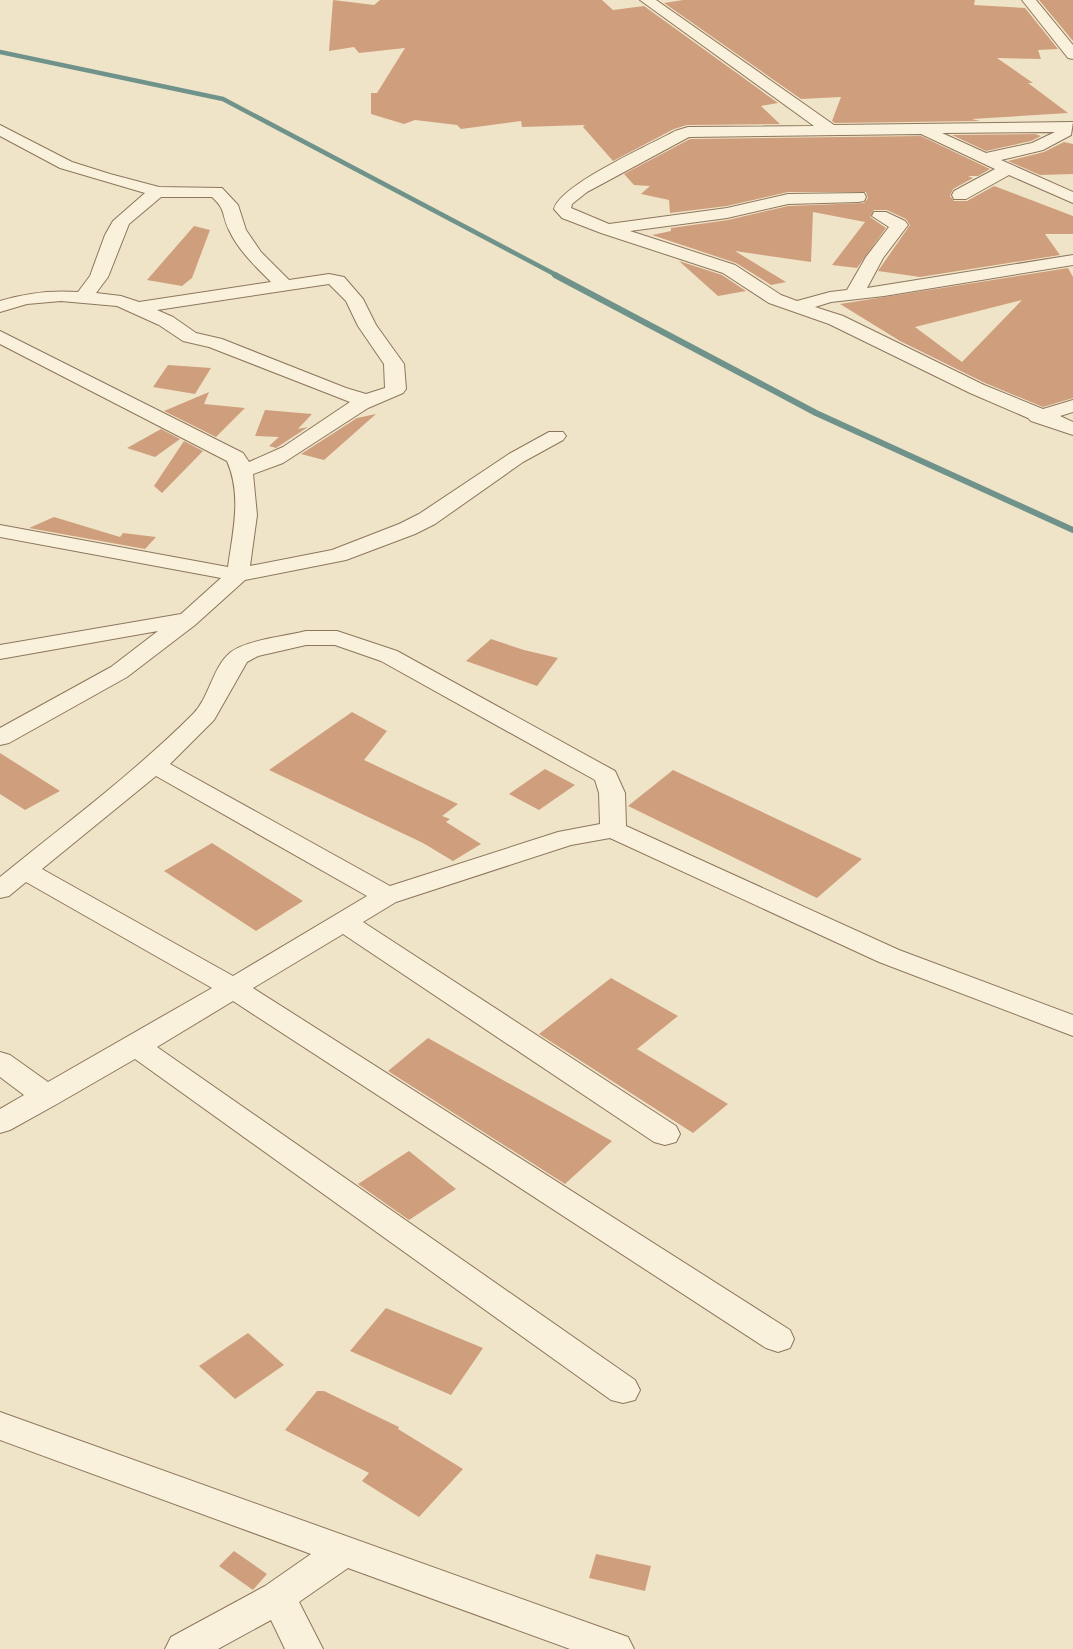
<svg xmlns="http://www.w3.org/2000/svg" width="1073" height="1649" font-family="Spectral,serif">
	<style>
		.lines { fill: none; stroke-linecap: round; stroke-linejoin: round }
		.stream-far1 { stroke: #6f938a; stroke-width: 4.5 }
		.stream { stroke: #6f938a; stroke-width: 6 }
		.building { fill: #cf9f7d; fill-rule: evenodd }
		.minor-casing { stroke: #8d765c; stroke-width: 2 }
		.minor { fill: #faf1dc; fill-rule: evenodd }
	</style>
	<rect width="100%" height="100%" fill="#f0e4c8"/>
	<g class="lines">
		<polyline class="stream-far1" points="0,52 223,99 558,276"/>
		<polyline class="stream" points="555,275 816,413 1073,530"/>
	</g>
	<g class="building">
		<polygon points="333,0 374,5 380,0 602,0 613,10 644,6 778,103 761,106 780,124 687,125 674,129 613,161 583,127 585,125 522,127 521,121 461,129 457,125 415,120 404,124 371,114 371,93 377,93 405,48 359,53 354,47 329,51"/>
		<polygon points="683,0 975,0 974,5 1025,8 1058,49 1038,50 1041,59 997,58 1033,83 1028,83 1068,113 972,119 980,121 835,123 832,121 841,97 801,99 664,3"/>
		<polygon points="1039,0 1073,0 1073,41"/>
		<polygon points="1035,134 1041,136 1031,141 986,151 952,135"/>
		<polygon points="921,136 990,169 978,176 968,176 973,178 953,189 950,196 954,201 967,201 994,186 1073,216 1073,234 1045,234 1060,255 920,277 878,271 910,225 906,219 887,210 874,210 870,217 886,228 857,268 832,265 865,222 813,212 811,262 735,251 786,282 771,285 736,263 652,235 671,231 671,228 728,220 788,206 864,203 868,198 866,192 788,192 727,206 670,213 669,200 641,194 650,186 634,185 624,174 690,139"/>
		<polygon points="1064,142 1073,144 1073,174 1040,175 1008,161 1044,152"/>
		<polygon points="194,226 210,230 192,278 182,286 147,280"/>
		<polygon points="679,261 722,275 746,291 718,296"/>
		<path d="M1068,268L1073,277V398L1043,407L985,383L900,341L840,304ZM1022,300L962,362L915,327Z"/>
		<polygon points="168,365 211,368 195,394 153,387"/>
		<polygon points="209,392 204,404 245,408 216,437 164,411"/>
		<polygon points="265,410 312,414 298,429 308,427 276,448 269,446 279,437 255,436"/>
		<polygon points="376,414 324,460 301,454 357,418"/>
		<polygon points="161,429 180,439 155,457 127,448"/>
		<polygon points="184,441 203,451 162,493 154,486"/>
		<polygon points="54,517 120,537 123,533 156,537 145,549 29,528"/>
		<polygon points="491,639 524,650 558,658 537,686 466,661"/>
		<polygon points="352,712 387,731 364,760 458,804 442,816 450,819 446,822 481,844 453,861 423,843 269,770"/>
		<polygon points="0,753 60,791 25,810 0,794"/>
		<polygon points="545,769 575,785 539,810 509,794"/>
		<polygon points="673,770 862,859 817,898 628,806"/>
		<polygon points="212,843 303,901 256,931 164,871"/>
		<polygon points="611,978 678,1016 637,1049 728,1104 693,1133 539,1034"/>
		<polygon points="428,1038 612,1141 565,1184 388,1071"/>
		<polygon points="409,1151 456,1189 409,1220 358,1184"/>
		<polygon points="386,1308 483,1348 451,1395 350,1351"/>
		<polygon points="248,1333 284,1365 235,1399 199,1366"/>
		<polygon points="317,1391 324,1391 399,1427 398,1429 463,1469 419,1517 362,1481 369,1473 285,1430"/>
		<polygon points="234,1551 267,1574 253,1590 219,1566"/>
		<polygon points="596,1554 651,1566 645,1591 589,1578"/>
	</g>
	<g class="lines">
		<defs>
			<g id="minor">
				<path d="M640,0H656L834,125L1073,122L1071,135L1043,150L1001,160L1073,192V203L1009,175L966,199H954L952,195L954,191L995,169L921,134L689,137L587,192L572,204L571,208L609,224L727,208L788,194L864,193L866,197L864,201L858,202L788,204L727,218L630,231L735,265L781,295L797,301L830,292L847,290L866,257L889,227L872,216L874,212H886L905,221L908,225L883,258L867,288L1073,255V265L884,296L831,302L815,307L843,316L984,385L1043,409L1073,400V412L1060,416L1073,422V435L1031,421L1028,418L970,393L829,324L769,303L723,273L601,233L562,218L554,209C561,184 650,145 675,131L688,127L814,126ZM1055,132L1032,143L986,153L942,133Z"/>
				<polygon points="1022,0 1036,0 1073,45 1073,59 1068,58"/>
				<path d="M0,125L72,162L110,174L159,187L222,188L238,205L246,230L261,252L289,280L329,274L344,277L363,299L376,325L404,364L406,389L403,393L368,408L283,463L253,474L257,515L250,566L332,550L399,524L419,514L509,454L549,432H563L566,436L563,440L523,462L435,524L415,534L346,560L245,580L195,625L127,677L9,743L0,745V728L111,667L158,631L0,659V645L181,614L221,578L0,537V525L228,567C233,531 242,495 227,461L0,344V331L243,453L249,462L283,447L350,402L209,347L183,341L159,325L117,306L61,301L27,304L0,312V301C26,293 51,290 78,292L90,276L105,235L113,221L145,193L60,168L0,136ZM161,197H212C227,211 221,214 229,230C238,250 256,267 271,282L139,302L121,296L96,293L108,277L129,224ZM329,284L346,301L358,326L384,364L385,388L366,394L346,388L222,339L196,333L173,317L157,310Z"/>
				<path d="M306,631H337L397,651L615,771L625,793L626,826L899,950L1073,1015V1036L879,962L610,838L571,845L396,902L363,922L676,1126L680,1134L676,1142L665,1145L654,1142L343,934L253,988L790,1330L794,1339L790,1348L778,1352L766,1348L233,1001L157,1047L635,1380L640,1390L635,1400L623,1403L611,1400L135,1059L57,1104L10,1130L0,1133V1109L24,1095L0,1077V1052L10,1055L48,1082L212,988L26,882L9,896L0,898V877C65,824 133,774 193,714C210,697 212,667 231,652C247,640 286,636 306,631ZM306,645H335L381,661L595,780L599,793L600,824L558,832L390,886L170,764L214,720L247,662L258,656ZM156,776L367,896L233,976L42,869Z"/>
				<polygon points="0,1412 628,1637 634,1649 570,1649 348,1568 299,1602 323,1649 285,1649 271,1620 218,1649 165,1649 171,1637 265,1586 311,1554 0,1440"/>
			</g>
		</defs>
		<use href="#minor" class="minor-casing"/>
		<use href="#minor" class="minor"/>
	</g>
</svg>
